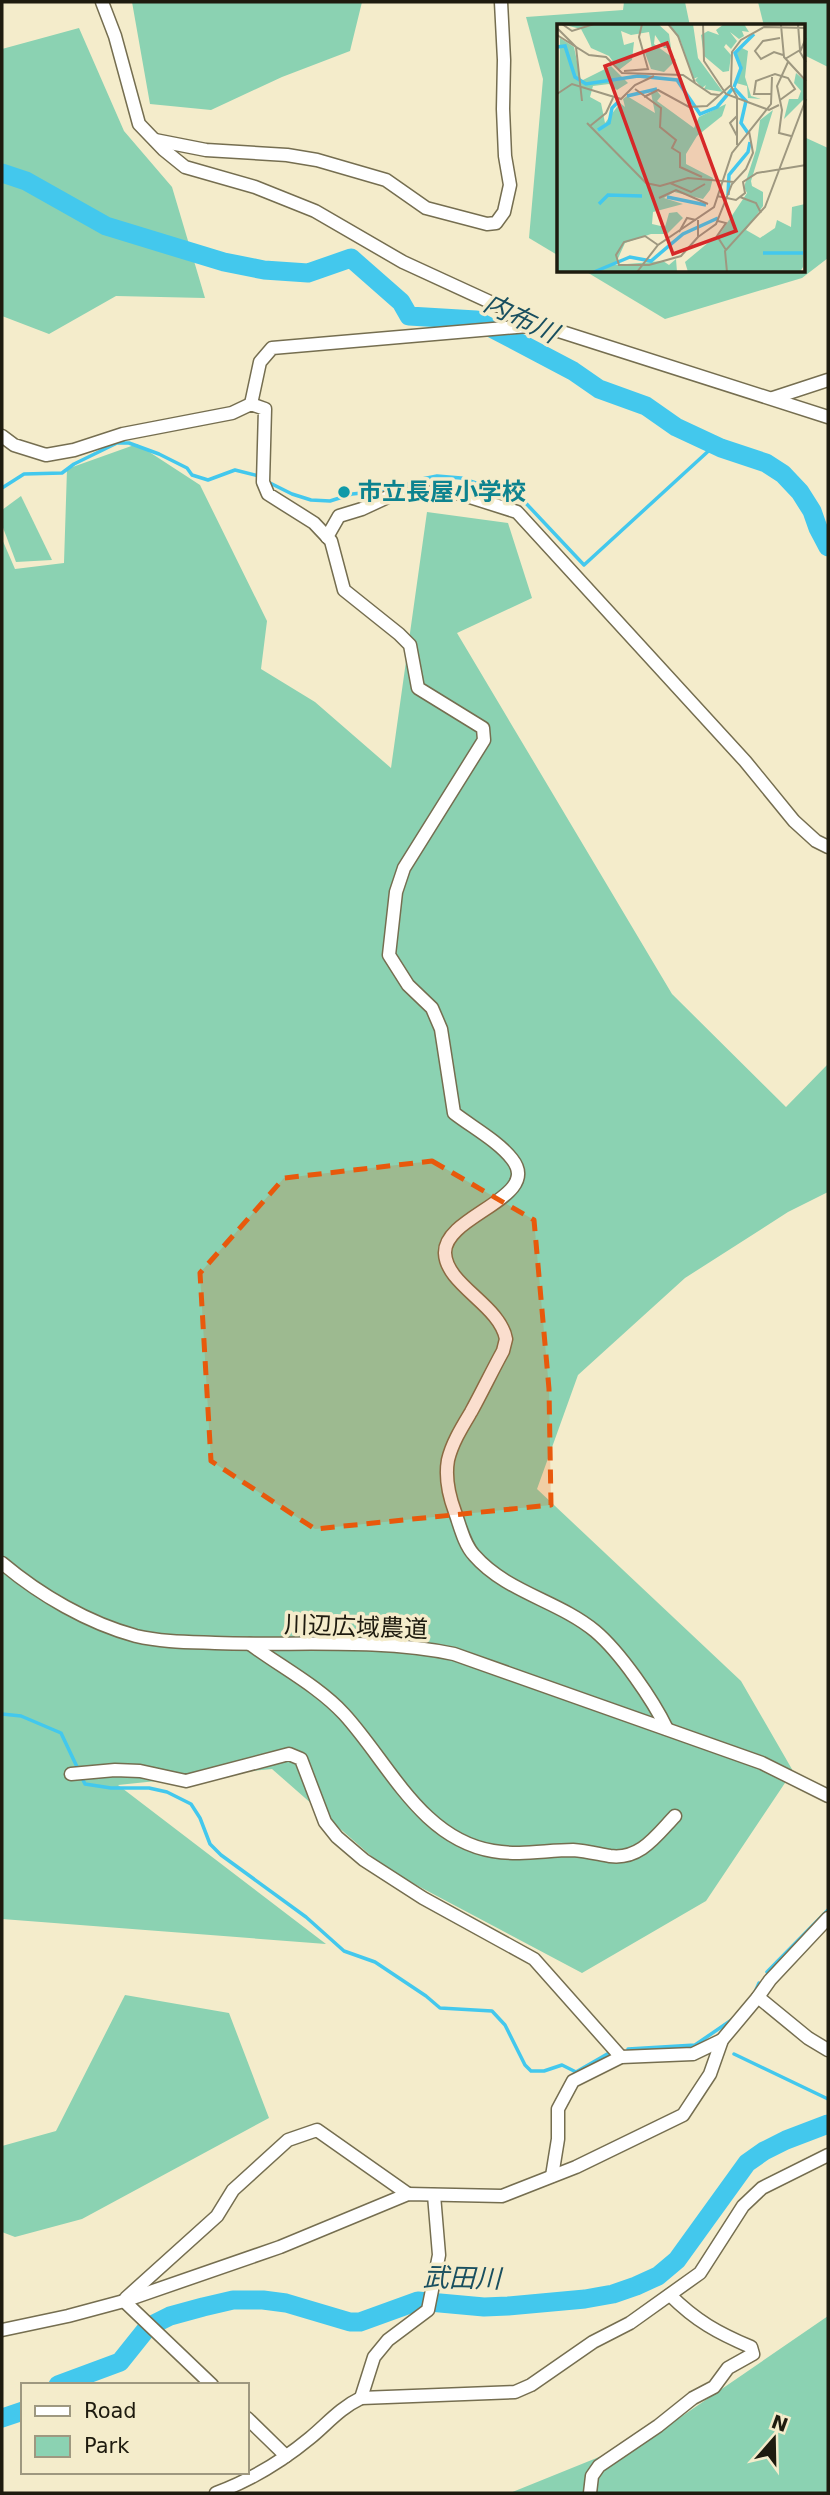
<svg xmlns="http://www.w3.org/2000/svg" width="830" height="2495" font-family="'DejaVu Sans','Noto Sans JP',sans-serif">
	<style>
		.green { fill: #8bd2b2 }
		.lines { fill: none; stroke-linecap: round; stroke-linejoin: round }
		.stream { stroke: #43c8ed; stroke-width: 3.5 }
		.river { stroke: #43c8ed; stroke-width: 19 }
		.minor-casing { stroke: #756e50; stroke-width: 15 }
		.minor { stroke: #fff; stroke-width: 12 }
		.marked { fill: #e8590c; fill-opacity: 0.2; stroke: #e8590c; stroke-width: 5; stroke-dasharray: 14 9; stroke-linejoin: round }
		.culture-dot { fill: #0f9aa8; stroke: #f4eccb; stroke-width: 2.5 }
		.labels { text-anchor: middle; stroke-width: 7; stroke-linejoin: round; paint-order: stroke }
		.culture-label { font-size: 24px; font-weight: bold; fill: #0d838f; stroke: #f4eccb; text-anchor: start }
		.street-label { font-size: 24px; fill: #1e1b0f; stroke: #f4eccb }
		.water-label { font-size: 26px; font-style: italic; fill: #194f5f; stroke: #f4eccb }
		.inset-river { fill: none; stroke: #43c8ed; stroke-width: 3.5 }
		.inset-road { fill: none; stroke: #9e9880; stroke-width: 2 }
		.view { fill: #d62828; fill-opacity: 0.15; stroke: #d62828; stroke-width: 3.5 }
		.inset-edge { fill: none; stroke: #1e1b0f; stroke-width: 3.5 }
	</style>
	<rect width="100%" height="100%" fill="#f4eccb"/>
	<g class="green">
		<polygon points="132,2 362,2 350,51 282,77 211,110 150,104"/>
		<polygon points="624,2 685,2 690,26 559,26 559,256 529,238 543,79 526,17 623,10"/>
		<polygon points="758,2 828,2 828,67 804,55 804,26 764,26"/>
		<polygon points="79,28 124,131 172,187 205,298 116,296 49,334 2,316 2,49"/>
		<polygon points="804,137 828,148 828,258 802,278 665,319 585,271 804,271"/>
		<polygon points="137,444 200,485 267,621 261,669 315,702 391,768 427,512 508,523 532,598 457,633 672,994 786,1107 828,1064 828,1192 788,1212 685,1278 578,1375 537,1489 741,1681 793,1771 706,1901 582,1973 386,1869 272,1769 118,1785 326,1944 2,1919 2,539 15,569 64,563 67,469"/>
		<polygon points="21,496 52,560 16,562 2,525 2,510"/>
		<polygon points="125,1995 229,2013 269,2118 82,2219 15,2237 2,2232 2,2146 56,2131"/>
		<polygon points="828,2316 828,2493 510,2493 656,2434"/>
	</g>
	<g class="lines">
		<g class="stream">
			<polyline points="268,482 292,494 311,500 330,501 352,494 402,489 412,481 437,476 461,478 521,498 584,565 715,445"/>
			<polyline points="2,488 24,474 62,473 74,464 117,443 129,443 159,454 187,468 192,475 208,480 235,470 259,476"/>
			<polyline points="2,1714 21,1716 61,1733 78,1769"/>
			<polyline points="81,1776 85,1784 111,1788 149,1788 167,1792 191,1804 200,1818 210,1844 221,1855 306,1917 344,1951 375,1962 426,1996 440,2008 492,2011 505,2025 525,2065 531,2071 544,2071 562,2065 576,2072 609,2053"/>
			<polyline points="767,1972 828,1910"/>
			<polyline points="755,1992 759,1983"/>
			<polyline points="628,2049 695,2045 733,2019"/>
			<polyline points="734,2054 828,2099"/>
		</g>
		<g class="river">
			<polyline points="2,173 26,181 106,226 224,262 264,270 308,273 351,258 401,302 409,316 476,320 573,371 599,389 646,406 676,427 721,448 766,463 783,474 800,492 812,511 818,528 828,547"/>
			<polyline points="58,2385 120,2362 148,2327 170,2316 203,2307 233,2300 263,2300 286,2303 350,2322 360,2322 418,2301 484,2307 508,2306 585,2299 613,2294 636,2286 658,2276 677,2260 747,2163 764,2151 786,2140 828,2124"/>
			<polyline points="2,2418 23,2411"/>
		</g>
		<defs>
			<g id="minor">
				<polyline points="102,2 115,36 139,124 164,150 185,167 255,187 315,211 403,262 540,325 828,417"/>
				<polyline points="155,140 206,150 287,155 317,160 386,180 426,208 487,224 496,223 504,212 510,185 505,156 503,109 504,60 501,2"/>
				<polyline points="773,398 828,380"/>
				<polyline points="251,404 260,362 272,348 540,325"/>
				<path d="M2,436L14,445L46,455L74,450L123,434L232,413L251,404L265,409L263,482L268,494L314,523L331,541L344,590L399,634L410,645L418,688L483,728L484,740L404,868L396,892L389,955L408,985L432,1008L441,1029L454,1113C472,1127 498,1141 512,1159C543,1198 444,1215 445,1253C446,1285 500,1305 506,1339L503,1351C492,1371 482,1392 471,1412C462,1427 452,1443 448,1460C445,1477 449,1496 455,1512C460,1526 464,1544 474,1555C506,1592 559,1601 595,1631C620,1652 653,1700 667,1729"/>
				<polyline points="327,537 339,516 362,509 390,496 451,491 517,512 745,761 794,821 816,841 828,847"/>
				<path d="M2,1563C40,1595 88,1623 136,1636C162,1642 189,1642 215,1643C294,1646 376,1638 454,1654L762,1763L828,1796"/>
				<path d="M250,1644C281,1667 318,1686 344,1714C389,1763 421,1839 493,1851C521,1856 546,1850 573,1850C586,1851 598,1854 610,1856C640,1860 656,1836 675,1816"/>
				<polyline points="71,1774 115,1770 140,1771 186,1781 289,1754 301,1759 325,1822 337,1837 364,1860 423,1898 534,1959 621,2057"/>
				<polyline points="758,1997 808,2038 828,2050"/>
				<polyline points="552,2176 558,2139 558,2109 573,2081 621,2057 693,2054 722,2040"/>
				<polyline points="126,2298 217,2216 233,2190 288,2140 317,2130 408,2194"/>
				<polyline points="124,2301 212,2385"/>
				<polyline points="2,2330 68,2316 124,2301 280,2247 408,2194 502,2196 576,2167 683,2115 710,2074 722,2040 758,1997 770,1980 828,1918"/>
				<polyline points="361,2398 374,2357 388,2340 428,2310 439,2255 434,2195"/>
				<polyline points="247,2418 286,2456"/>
				<path d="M216,2493C251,2480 281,2462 310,2438C327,2424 340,2408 361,2398L515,2392L531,2385L593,2342L630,2323L700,2273L743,2206L762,2188L828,2155"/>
				<path d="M590,2493L592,2476L599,2466L658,2426L693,2398L714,2387L728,2368L753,2354L751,2347C718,2333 696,2321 670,2295"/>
			</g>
		</defs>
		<use href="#minor" class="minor-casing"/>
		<use href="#minor" class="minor"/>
	</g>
	<path class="marked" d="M432,1161L534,1220L549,1389L551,1505L315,1529L211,1461L200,1273L284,1178Z"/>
	<circle class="culture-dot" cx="344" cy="492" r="7"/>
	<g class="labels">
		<g class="culture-label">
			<text x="358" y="500">市立長屋小学校</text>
		</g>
		<g class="street-label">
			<text transform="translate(356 1627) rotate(2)" y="8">川辺広域農道</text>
		</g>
		<g class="water-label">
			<text transform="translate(521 318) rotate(26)" y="9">内布川</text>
			<text transform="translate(462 2278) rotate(1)" y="9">武田川</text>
		</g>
	</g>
	<g transform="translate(557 24)">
		<rect width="248" height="248" fill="#f4eccb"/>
		<path d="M101,0L112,10L114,24H107L98,11L97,20L119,36L107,48L94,45L88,29L95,25L92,8L74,11L64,7L67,21L77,18L75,36L62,46L52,32L34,24L24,5L8,1ZM136,0L141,34L166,68L147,65L149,61L145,64L138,56L141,53L136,55L124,18L112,1ZM167,0H187L192,8L185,7L187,12L182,15L173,8L180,17L174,25L169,20L167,23L174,31L172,47L166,48L147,32L144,11L151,7L162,11L159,6ZM3,14L17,23L24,57L54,42L71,59L60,66L52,60L36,62L33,73L44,79L48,99L63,79L68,83L66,75L70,72L98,89L94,69L100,67L104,72L100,77L137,104L142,93L169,80L165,92L140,112L129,130V140L156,154L153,166L146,175L117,168L107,174L126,180L96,188L95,200L108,203L112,189L120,188L126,194L110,210H94L68,219L58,241L106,237L112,241L119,235L120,248H0ZM185,24L191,27L188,53L194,72L204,75L191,74L190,62L179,59L185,42L178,31ZM239,49L247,56L248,74L227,95L232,75H241L244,67L237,59ZM216,86L194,157L195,162L206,168V182L189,206L203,214L218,204L220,196L234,203L235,183L248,180L246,243L243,248H131L128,238L164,208L190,169L187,163L199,126L203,96Z" fill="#8bd2b2"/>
		<path class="inset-river" d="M0,23L8,22L18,53L29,60L81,52L120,56L143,90L160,83L176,64M177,63L184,44L178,29L197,10M177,64L189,77L184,99L191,109M70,72L100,65M41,106L52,99L55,84L62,77M171,171L172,151L191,128L193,118M110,173L149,181M42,180L51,171L85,172M206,229H246M37,248L73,233L94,237L126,210L161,194"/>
		<path class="inset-road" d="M5,0L15,7L37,0M111,0L121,12L138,59M146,0L147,37L169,70L212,86L222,81M224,1L227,33L249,57M0,4L19,23L25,77M0,11L32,31L49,33L65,49L126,51L154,70L162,71M223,14L206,17L198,27L204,35L217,28L226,31M249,14L243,28L249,38M228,35L243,26L241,0M231,38L220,62L225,86L222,109L234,112M67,47L91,45L82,13L85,0M174,62L180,73V121M78,65L104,84L103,103L119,116L115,124L123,129V143L145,153M0,70L15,60L64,75L78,61L97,52M215,70H197L199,57L218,50L231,54L238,65L223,76M87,73L101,66L132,83L150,82L174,61L175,28L184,16L207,3L249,4M30,99L89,159L103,162L131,154L177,158M33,102L49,89L56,74M180,112L173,99L180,92M113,159L134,168L148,160M160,172L179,176L188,169L186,158L200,149L249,141M183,173L199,179L204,189M102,174L119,166L151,180M161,197L169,199L160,212L169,226M122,208L130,194L139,196M141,213L159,200L175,160L189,145L196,129L192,107M101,221L88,212L67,218L59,231L62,241H92L124,232L141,213V196M80,248L101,221L157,183L175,129L214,80L215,53M170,248L168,227L208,183L249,75"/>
		<path class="view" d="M110,19L179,207L116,230L48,42Z"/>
		<rect width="248" height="248" class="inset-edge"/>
	</g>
	<rect width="830" height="2495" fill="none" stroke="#1e1b0f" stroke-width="7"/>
	<rect x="21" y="2383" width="228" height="91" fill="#f4eccb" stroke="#9e9880" stroke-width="2"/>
	<rect x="35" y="2406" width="35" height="10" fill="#ffffff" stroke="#9e9880" stroke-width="2"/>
	<text x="84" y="2418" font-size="21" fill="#1e1b0f">Road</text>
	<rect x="35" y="2436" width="35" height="21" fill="#8bd2b2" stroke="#9e9880" stroke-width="2"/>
	<text x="84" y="2453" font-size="21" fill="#1e1b0f">Park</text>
	<g transform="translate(774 2439) rotate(20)" stroke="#f4eccb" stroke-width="5" paint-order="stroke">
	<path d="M0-5L12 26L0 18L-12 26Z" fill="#1e1b0f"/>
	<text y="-10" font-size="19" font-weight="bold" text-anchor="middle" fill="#1e1b0f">N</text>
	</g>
</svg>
